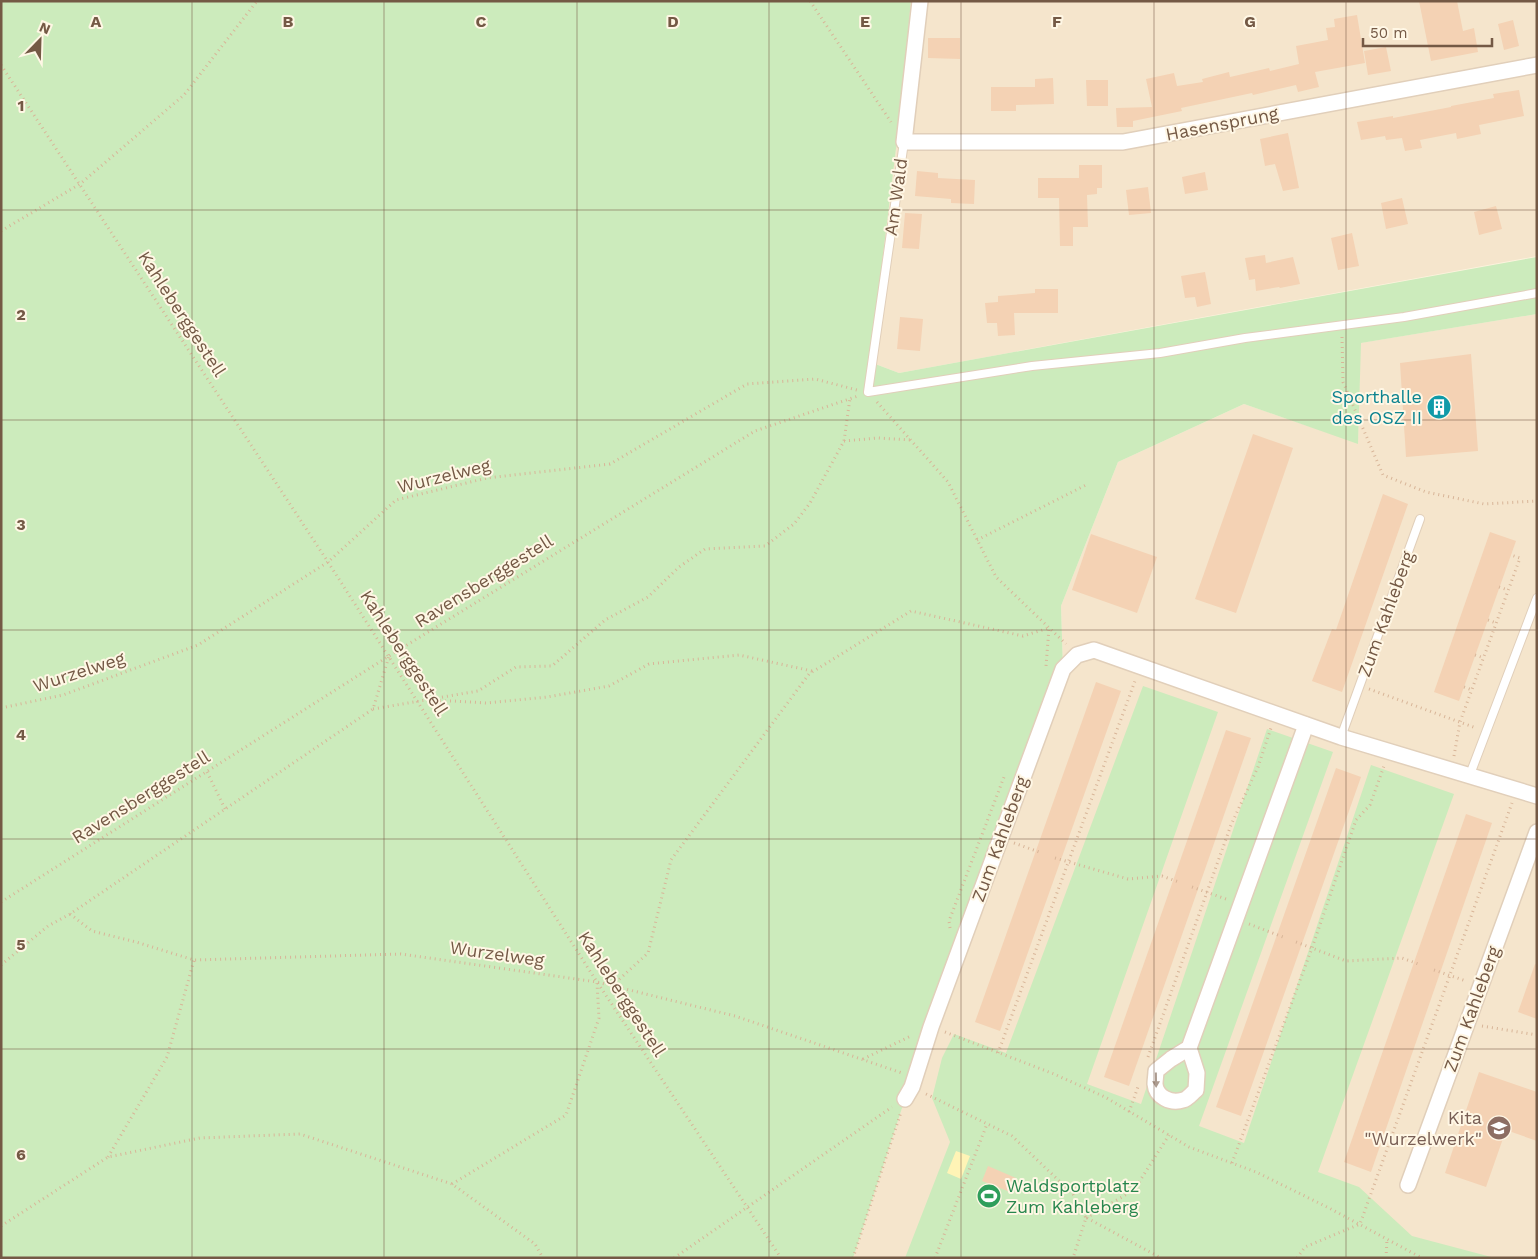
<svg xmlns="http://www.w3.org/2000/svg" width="1538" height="1259" font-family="'Work Sans',sans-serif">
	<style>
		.residential { fill: #f5e5cc }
		.green { fill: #ccebbc }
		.sand { fill: #fff4b6 }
		.building { fill: #f4d2b4 }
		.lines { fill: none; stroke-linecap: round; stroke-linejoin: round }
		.service-casing { stroke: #e1cfba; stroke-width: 10 }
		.minor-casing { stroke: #e1cfba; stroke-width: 18 }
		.path { stroke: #d8b598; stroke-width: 3; stroke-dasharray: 1 4; stroke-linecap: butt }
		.service { stroke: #fff; stroke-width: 8 }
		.minor { stroke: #fff; stroke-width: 15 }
		.oneway { fill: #ac9b8f }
		.grid { fill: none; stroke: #745945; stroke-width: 1; stroke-opacity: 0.55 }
		.labels { text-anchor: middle; stroke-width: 4; stroke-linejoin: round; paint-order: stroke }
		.street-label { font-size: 18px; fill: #745945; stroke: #fff7e5 }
		.culture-label { font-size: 18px; fill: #0d838f; stroke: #fff7e5; text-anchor: end }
		.education-label { font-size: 18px; fill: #785e54; stroke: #fff7e5; text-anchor: end }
		.leisure-label { font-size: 18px; fill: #27864d; stroke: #fff7e5; text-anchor: start }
		.grid-label { font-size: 16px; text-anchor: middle; font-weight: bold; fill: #745945; stroke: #fff7e5; stroke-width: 4; stroke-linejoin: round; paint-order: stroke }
	</style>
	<rect width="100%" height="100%" fill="#fdf3de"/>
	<g class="residential">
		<polygon points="911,1 1537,1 1537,256 899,373 870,362 900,116"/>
		<polygon points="1537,314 1537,1258 852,1258 905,1099 1063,669 1061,606 1118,462 1244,404 1358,443 1360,343"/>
	</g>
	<g class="green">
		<polygon points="1,1 911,1 900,116 870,362 899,373 1537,257 1537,314 1361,343 1358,444 1244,404 1118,462 1061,606 1063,669 905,1099 853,1258 1,1258"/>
		<polygon points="1143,686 1218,712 1087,1084 1141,1104 1267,729 1333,752 1199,1126 1244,1143 1371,765 1454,794 1318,1172 1359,1187 1412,1236 1495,1258 905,1258 950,1142 932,1098 942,1058 954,1034 1006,1053"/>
	</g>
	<polygon class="sand" points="956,1151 970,1156 961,1179 947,1173"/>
	<g class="building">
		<polygon points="1419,1 1457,1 1463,31 1474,28 1478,52 1431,61"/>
		<polygon points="1357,15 1365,63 1315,72 1319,87 1298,92 1296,85 1253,95 1252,93 1181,108 1182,111 1133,121 1133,127 1117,127 1116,108 1152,107 1146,79 1174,73 1177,86 1203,82 1202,79 1229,72 1230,77 1269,68 1270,71 1299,64 1296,46 1328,40 1326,28 1335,27 1334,19"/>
		<polygon points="1513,20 1519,46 1504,50 1498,24"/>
		<polygon points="928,38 960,38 960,59 928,58"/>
		<polygon points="1386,47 1391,71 1368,75 1364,51"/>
		<polygon points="1053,78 1054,104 1016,105 1016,111 991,111 991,87 1035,87 1035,79"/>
		<polygon points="1086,80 1108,80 1108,106 1087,106"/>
		<polygon points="1519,90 1524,116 1479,125 1481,134 1457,139 1456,133 1420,140 1422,148 1405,151 1402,138 1386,140 1385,136 1361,140 1357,122 1393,116 1393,118 1451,107 1451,106 1494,98 1493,94"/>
		<polygon points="1288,133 1299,188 1283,191 1275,164 1265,166 1260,139"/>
		<polygon points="1079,165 1102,165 1102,188 1097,188 1097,194 1087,195 1088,227 1073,227 1073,246 1060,246 1059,198 1038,198 1038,178 1079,178"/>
		<polygon points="917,171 938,173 938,178 975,180 974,204 951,203 951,199 915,196"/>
		<polygon points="1205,172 1208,190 1185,194 1182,177"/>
		<polygon points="1148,187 1151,213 1129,215 1126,190"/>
		<polygon points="1402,198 1408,224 1386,229 1381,203"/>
		<polygon points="1496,206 1502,229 1479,235 1474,212"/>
		<polygon points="905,213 922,214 919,249 902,248"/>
		<polygon points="1352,233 1359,266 1338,270 1331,238"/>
		<polygon points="1265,255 1266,263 1293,257 1300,284 1280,288 1279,287 1256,291 1255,279 1249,280 1245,258"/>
		<polygon points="1205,272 1211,304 1197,307 1195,297 1185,298 1181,276"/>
		<polygon points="1035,289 1058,289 1058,313 1014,313 1015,335 998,336 997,323 987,323 985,303 998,302 998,296 1035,293"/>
		<polygon points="900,317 923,319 920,351 897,349"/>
		<polygon points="1471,354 1478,451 1406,457 1400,363"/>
		<polygon points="1253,434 1293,448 1236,613 1195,599"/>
		<polygon points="1383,494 1408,504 1342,692 1312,681 1332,629 1336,630"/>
		<polygon points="1490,532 1516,541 1459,701 1434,692"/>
		<polygon points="1091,534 1157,557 1137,613 1072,590"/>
		<polygon points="1096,682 1121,691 1000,1031 975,1022"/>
		<polygon points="1226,730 1251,738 1129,1086 1104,1077"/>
		<polygon points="1336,768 1361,777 1241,1116 1216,1107"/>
		<polygon points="1466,814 1492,823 1371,1172 1344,1162"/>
		<polygon points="1535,964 1537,965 1537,1019 1518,1012"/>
		<polygon points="1479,1072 1537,1092 1537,1141 1506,1130 1486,1187 1445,1173"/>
		<polygon points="988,1166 1016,1178 1010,1192 982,1181"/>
	</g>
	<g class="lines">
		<defs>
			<g id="service">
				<polyline points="904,142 868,392 1032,366 1160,353 1245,338 1404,317 1537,293"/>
				<polyline points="1341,737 1420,519"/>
				<polyline points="1469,777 1537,598"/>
			</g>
			<g id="minor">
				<polyline points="920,1 904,142 1123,142 1537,65"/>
				<path d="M1189,1048L1171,1059L1156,1071C1156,1075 1155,1080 1155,1084C1156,1097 1171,1104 1183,1100C1188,1099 1192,1093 1196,1090L1197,1073L1189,1048L1306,725"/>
				<polyline points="905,1099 912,1087 931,1027 1063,669 1077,655 1094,650 1341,737 1537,796"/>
				<polyline points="1408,1185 1537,832"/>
			</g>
		</defs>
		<use href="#service" class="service-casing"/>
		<use href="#minor" class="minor-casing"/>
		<g class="path">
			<polyline points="810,1 891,122"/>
			<polyline points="1,65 328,562 597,982 781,1258"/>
			<polyline points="1,231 80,184 184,95 257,1"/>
			<polyline points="1342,337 1343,382 1383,475 1426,492 1484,504 1537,501"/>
			<polyline points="877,402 948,482 996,577 1066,644"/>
			<polyline points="844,441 878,438 911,440"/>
			<polyline points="977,540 1088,484"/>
			<polyline points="1499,587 1508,590"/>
			<polyline points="1488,620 1496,623"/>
			<polyline points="1475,655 1484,658"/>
			<polyline points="1464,687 1472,690"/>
			<polyline points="1369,689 1476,728"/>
			<polyline points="430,701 453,701 487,703 547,697 609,686 649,664 739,655 812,671"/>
			<polyline points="1,708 63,695 198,645 328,562 396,500 487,478 610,464 747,384 815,379 857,390"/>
			<polyline points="373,709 478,691 516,667 552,666 605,620 648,597 679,567 705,549 765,546 794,524 810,503 844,441 850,398"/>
			<polyline points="1454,756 1460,722 1520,558 1511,555"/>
			<polyline points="207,772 225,809"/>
			<polyline points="1014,843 1042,853"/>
			<polyline points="1055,858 1128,879 1162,876 1179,882"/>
			<polyline points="1192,887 1226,899"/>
			<polyline points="1,902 389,656 755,431 858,396"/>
			<polyline points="70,914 92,931 136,942 194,960 401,954 597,982 735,1016 902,1073"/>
			<polyline points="1249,924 1283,937"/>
			<polyline points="950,928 949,921 1004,777"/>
			<polyline points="1296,942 1346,961 1402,958 1421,965"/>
			<polyline points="1,965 48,926 70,914 373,709 389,656"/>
			<polyline points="1434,970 1466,981"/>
			<polyline points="612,986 648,953 671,860 809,674 911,611 1023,636 1049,628 1046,666"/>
			<polyline points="1482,1026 1537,1035"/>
			<polyline points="945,1032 1054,1074 1105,1097 1189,1147 1256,1172 1329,1208 1422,1258"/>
			<polyline points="998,1053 1135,681"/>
			<polyline points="1148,1057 1231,825 1258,767 1271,728"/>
			<polyline points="863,1059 911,1036"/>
			<polyline points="926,1094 1012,1136 1073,1194 1086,1218 1073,1258"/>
			<polyline points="1129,1112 1139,1084"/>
			<polyline points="108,1157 167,1057 194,960"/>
			<polyline points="1232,1163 1312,948 1356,820 1370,805 1384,766"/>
			<polyline points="452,1184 566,1115 599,1018 597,983"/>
			<polyline points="1086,1218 1134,1190 1169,1135"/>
			<polyline points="1087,1218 1161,1258"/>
			<polyline points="1,1226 108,1157 200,1138 300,1134 452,1184 535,1244 543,1258"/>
			<polyline points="674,1258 892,1107"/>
			<polyline points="853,1258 901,1112"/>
			<polyline points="935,1258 987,1124"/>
			<polyline points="1297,1258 1305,1247 1360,1224 1512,803"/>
			<polyline points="1386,1258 1387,1239"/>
		</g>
		<use href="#service" class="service"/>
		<use href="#minor" class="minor"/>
	</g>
	<defs><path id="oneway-solid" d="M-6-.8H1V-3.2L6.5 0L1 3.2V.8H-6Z" transform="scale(1.25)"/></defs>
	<use class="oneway" href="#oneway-solid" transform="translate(1156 1080) rotate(89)"/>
	<path class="grid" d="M192,1V1258M384,1V1258M577,1V1258M769,1V1258M961,1V1258M1154,1V1258M1346,1V1258M1,210H1537M1,420H1537M1,630H1537M1,839H1537M1,1049H1537"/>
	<defs>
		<symbol id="building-disc" viewBox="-11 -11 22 22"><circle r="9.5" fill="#0f9aa8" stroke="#fff7e5"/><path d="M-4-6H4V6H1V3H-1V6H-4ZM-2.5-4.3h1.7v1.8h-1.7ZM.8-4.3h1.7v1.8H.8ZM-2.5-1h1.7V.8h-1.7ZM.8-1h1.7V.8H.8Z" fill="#fff"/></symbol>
		<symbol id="school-disc" viewBox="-11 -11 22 22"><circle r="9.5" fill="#8d6e63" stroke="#fff7e5"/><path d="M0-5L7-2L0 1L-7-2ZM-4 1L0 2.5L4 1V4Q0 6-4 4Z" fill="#fff"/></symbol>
		<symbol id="stadium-disc" viewBox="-11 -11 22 22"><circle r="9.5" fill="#2e9e5b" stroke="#fff7e5"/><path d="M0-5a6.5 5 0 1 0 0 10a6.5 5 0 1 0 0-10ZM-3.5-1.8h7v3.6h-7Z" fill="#fff"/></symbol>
	</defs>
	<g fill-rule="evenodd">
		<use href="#building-disc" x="1425" y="393" width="28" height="28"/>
		<use href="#school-disc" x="1485" y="1114" width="28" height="28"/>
		<use href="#stadium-disc" x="975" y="1182" width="28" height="28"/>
	</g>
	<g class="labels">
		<g class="street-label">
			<text transform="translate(1222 124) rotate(-11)" y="6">Hasensprung</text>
			<text transform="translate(896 197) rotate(-82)" y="6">Am Wald</text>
			<text transform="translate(182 314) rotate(57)" y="6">Kahleberggestell</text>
			<text transform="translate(444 476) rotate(-14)" y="6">Wurzelweg</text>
			<text transform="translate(484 581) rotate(-32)" y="6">Ravensberggestell</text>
			<text transform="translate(1386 614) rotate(-70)" y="6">Zum Kahleberg</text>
			<text transform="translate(404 653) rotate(57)" y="6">Kahleberggestell</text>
			<text transform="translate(79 672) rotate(-18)" y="6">Wurzelweg</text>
			<text transform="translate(141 797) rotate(-32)" y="6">Ravensberggestell</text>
			<text transform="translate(1000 839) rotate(-70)" y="6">Zum Kahleberg</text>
			<text transform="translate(497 954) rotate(8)" y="6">Wurzelweg</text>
			<text transform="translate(622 994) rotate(57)" y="6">Kahleberggestell</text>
			<text transform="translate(1472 1009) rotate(-70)" y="6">Zum Kahleberg</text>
		</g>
		<g class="culture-label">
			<text x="1422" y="403">Sporthalle<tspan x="1422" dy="21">des OSZ II</tspan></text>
		</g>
		<g class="education-label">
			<text x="1482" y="1124">Kita<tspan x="1482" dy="21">"Wurzelwerk"</tspan></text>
		</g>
		<g class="leisure-label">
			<text x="1006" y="1192">Waldsportplatz<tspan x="1006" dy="21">Zum Kahleberg</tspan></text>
		</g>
	</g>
	<g class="grid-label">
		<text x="96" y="27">A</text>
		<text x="288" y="27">B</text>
		<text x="481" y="27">C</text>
		<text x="673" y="27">D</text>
		<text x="865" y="27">E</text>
		<text x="1057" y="27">F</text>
		<text x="1250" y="27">G</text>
		<text x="21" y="111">1</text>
		<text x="21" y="320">2</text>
		<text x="21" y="530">3</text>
		<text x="21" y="740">4</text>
		<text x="21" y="950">5</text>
		<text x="21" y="1160">6</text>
	</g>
	<rect width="1538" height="1259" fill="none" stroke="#745945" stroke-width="5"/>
	<g transform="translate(40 40) rotate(23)" stroke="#fff7e5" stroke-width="4" paint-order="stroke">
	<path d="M0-4L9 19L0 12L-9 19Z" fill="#745945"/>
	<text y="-8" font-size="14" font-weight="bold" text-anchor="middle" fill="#745945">N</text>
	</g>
	<path d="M1363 38v8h129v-8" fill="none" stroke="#745945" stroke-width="2.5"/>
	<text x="1370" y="38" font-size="15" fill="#745945" stroke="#fff7e5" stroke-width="4" paint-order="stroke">50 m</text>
</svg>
